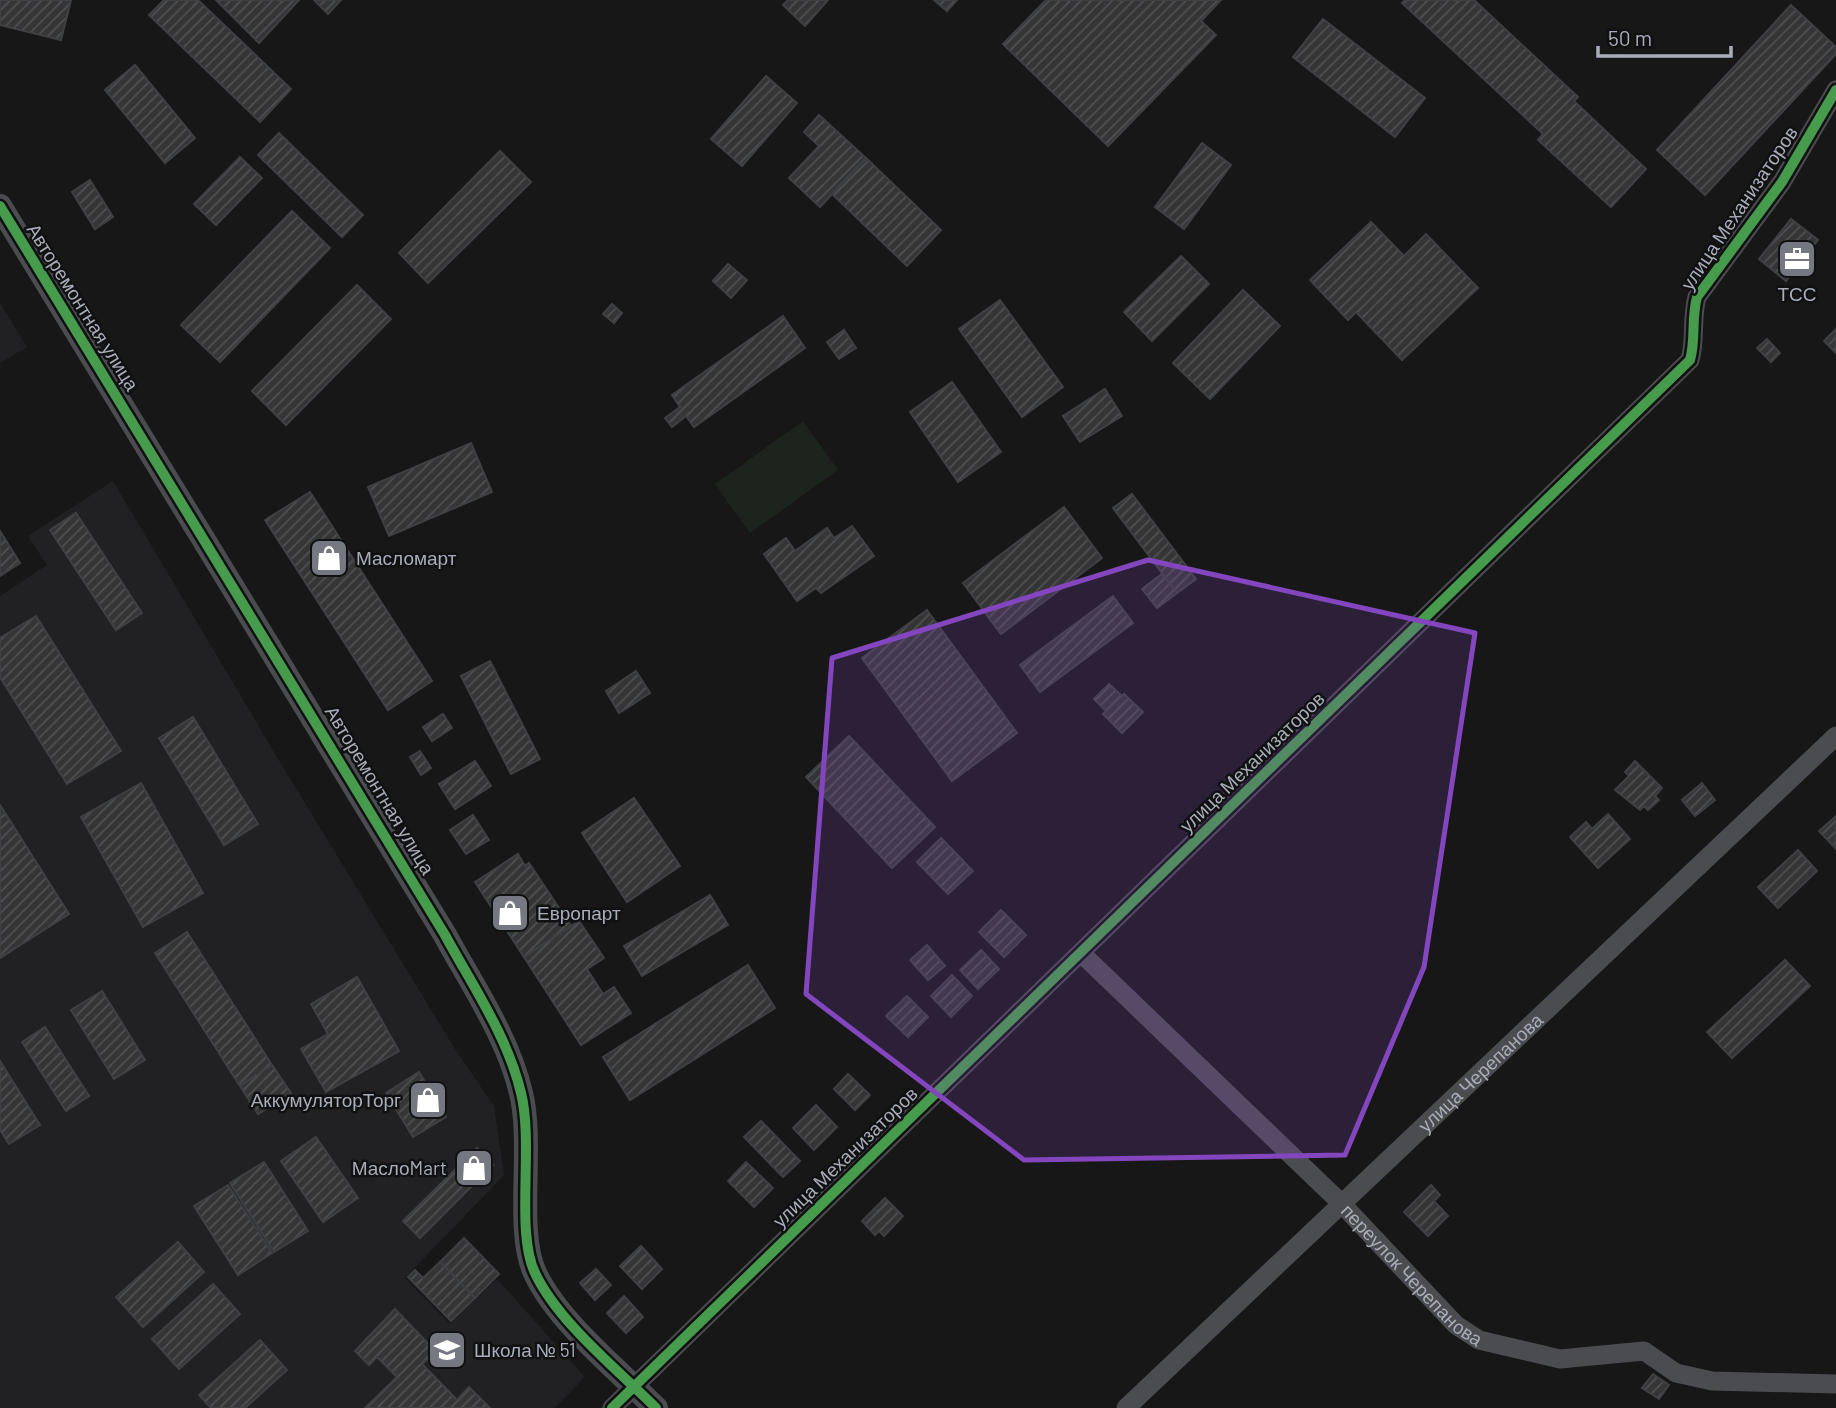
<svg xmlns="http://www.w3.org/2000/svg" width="1836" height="1408" font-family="Barlow,sans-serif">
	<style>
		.built { fill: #212123 }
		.pitch { fill: #1d241e }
		.building { fill: url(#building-hatch); stroke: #3f4043; stroke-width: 2 }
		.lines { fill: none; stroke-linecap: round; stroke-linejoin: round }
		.minor { stroke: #4b4c50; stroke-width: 19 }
		.tertiary { stroke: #4b4c50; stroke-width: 24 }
		.cycleway-casing { stroke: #111113; stroke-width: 15 }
		.cycleway { stroke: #469c4c; stroke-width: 10 }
		.marked { fill: #8446be; fill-opacity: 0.2; stroke: #8446be; stroke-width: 5; stroke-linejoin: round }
		.labels { text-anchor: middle; stroke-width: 5; stroke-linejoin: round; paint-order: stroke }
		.street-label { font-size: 19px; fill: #a8adb8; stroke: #111113 }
		.poi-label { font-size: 19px; fill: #a8adb8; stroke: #111113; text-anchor: start }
	</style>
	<defs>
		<pattern id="building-hatch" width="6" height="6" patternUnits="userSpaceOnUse" patternTransform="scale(1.75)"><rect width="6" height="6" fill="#353536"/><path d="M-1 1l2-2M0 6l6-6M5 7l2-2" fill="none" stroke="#4f5051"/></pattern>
	</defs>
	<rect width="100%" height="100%" fill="#171717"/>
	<g class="built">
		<polygon points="0,303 27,347 0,363"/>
		<polygon points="113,481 283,767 455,1049 494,1106 504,1175 405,1278 450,1324 497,1279 585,1377 555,1408 0,1408 0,596 47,565 28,536"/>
	</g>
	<polygon class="pitch" points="803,421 838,470 750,533 715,484"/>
	<g class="building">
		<polygon points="0,0 71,0 61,40 0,25"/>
		<polygon points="164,0 198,0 291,89 260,122 149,15"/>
		<polygon points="216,0 299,0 259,43"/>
		<polygon points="314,0 341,0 328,14"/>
		<polygon points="788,0 828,0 805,26 783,5"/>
		<polygon points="934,0 957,0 947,11"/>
		<polygon points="1046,0 1221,0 1201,21 1216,35 1108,146 1003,44"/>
		<polygon points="1405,0 1474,0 1578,97 1574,101 1646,169 1611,207 1538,140 1543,134 1402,3"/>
		<polygon points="1791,5 1836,47 1836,54 1705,195 1657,150"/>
		<polygon points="1323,19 1425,98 1395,137 1293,57"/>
		<polygon points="135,65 195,138 165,163 105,90"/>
		<polygon points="766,76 797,103 742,166 711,139"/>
		<polygon points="819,115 866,158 820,207 789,178 819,146 804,132"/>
		<polygon points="279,133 363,215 342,237 258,155"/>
		<polygon points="1202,143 1231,165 1184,229 1155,207"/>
		<polygon points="500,151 531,182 428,283 399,253"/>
		<polygon points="240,157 262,178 216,225 194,204"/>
		<polygon points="866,158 941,230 907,266 832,194"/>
		<polygon points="90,180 113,217 95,229 72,192"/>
		<polygon points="292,211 330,248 220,362 181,325"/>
		<polygon points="1791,219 1818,240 1786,281 1759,259"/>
		<polygon points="1371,222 1404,256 1426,234 1478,288 1402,360 1356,312 1348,320 1310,280"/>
		<polygon points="1181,256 1209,284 1152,341 1124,312"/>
		<polygon points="728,264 747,280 731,298 713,281"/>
		<polygon points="357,285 391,319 286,425 252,391"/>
		<polygon points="1243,290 1280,326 1210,399 1173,363"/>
		<polygon points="1000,300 1063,387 1022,417 959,329"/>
		<polygon points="612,304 622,313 614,323 603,314"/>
		<polygon points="783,316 805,348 694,427 686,416 672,427 665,418 680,407 672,395"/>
		<polygon points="1836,329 1836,353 1824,341"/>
		<polygon points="844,330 856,348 839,359 827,342"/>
		<polygon points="1767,339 1780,353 1771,362 1757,348"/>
		<polygon points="952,382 1001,452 958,482 910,412"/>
		<polygon points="1105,389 1122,416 1080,442 1063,416"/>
		<polygon points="471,443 492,492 389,536 368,487"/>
		<polygon points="310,492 432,681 388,710 265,520"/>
		<polygon points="1132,494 1196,579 1177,593 1113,508"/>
		<polygon points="1064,507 1102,558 1001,634 963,583"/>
		<polygon points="76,513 142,613 116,630 50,530"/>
		<polygon points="852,526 874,556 821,593 816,588 797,601 764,554 786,538 795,551 827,528 834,538"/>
		<polygon points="0,531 20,563 0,576"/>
		<polygon points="1162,574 1177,593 1157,608 1142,589"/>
		<polygon points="1113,596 1133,623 1040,692 1020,665"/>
		<polygon points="927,610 1017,733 952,781 862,658"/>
		<polygon points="36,616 121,751 67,784 0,677 0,638"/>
		<polygon points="490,661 540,759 511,774 461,676"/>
		<polygon points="636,671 650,693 619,713 606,691"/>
		<polygon points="1109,684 1122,696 1124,694 1143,712 1122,733 1103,714 1106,711 1094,699"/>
		<polygon points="443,714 452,728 432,741 423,727"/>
		<polygon points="193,717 258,824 224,845 159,738"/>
		<polygon points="849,736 935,827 892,868 806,777"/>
		<polygon points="420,751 431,768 421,775 410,757"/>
		<polygon points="475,761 491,786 455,809 439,784"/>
		<polygon points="1635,761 1662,788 1655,796 1659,800 1648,810 1644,806 1640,810 1615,790 1629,776 1625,772"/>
		<polygon points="141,783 203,893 143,927 81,817"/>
		<polygon points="1702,783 1715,800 1695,816 1682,800"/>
		<polygon points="634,798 680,866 627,902 582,833"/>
		<polygon points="0,805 69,914 0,958"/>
		<polygon points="1608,814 1630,839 1598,868 1570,837 1586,822 1592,829"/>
		<polygon points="473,815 489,840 466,854 450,830"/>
		<polygon points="1836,816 1836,849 1819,831"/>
		<polygon points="941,838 973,871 948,894 917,862"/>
		<polygon points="1798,850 1817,871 1778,908 1758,887"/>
		<polygon points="518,854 525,866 529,863 571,926 524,957 475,882"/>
		<polygon points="710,895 728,925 642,976 624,946"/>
		<polygon points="1001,910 1026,935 1004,957 979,932"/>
		<polygon points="579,921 604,958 587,969 603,994 614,987 631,1013 581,1045 524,957"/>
		<polygon points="187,932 272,1065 240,1086 155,953"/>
		<polygon points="927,945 945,966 928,980 910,960"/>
		<polygon points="981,950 999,969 978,989 960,970"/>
		<polygon points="1785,960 1810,986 1732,1058 1707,1032"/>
		<polygon points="748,965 775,1008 630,1100 603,1057"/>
		<polygon points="952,975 972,996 951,1017 931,996"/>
		<polygon points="357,977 399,1051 326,1092 301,1049 328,1034 311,1004"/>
		<polygon points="102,991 145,1060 114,1079 71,1010"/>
		<polygon points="907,996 928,1017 908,1037 886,1016"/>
		<polygon points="45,1027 89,1096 66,1111 22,1042"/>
		<polygon points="0,1061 40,1125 9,1144 0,1130"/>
		<polygon points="272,1065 291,1093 258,1114 240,1086"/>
		<polygon points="419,1072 430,1090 436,1086 443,1098 437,1102 446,1117 413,1137 386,1093"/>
		<polygon points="848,1074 870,1095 855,1110 834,1089"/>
		<polygon points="816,1105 837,1127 814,1150 793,1128"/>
		<polygon points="761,1121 800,1161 783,1177 744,1137"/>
		<polygon points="316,1137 358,1198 323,1222 281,1161"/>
		<polygon points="477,1148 493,1165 420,1238 403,1221"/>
		<polygon points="264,1162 308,1231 274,1252 230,1183"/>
		<polygon points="746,1162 773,1188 754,1207 728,1181"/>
		<polygon points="228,1185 272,1253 238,1275 194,1206"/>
		<polygon points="1431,1185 1440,1195 1434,1201 1448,1216 1428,1236 1404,1212"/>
		<polygon points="885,1198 903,1216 884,1236 879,1231 875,1235 862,1221"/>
		<polygon points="464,1238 499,1274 475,1298 440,1262"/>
		<polygon points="178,1242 204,1272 143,1327 116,1297"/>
		<polygon points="641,1246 662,1269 642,1289 620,1266"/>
		<polygon points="440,1262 475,1298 451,1321 408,1277 415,1270 423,1278"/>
		<polygon points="596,1269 611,1285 595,1300 580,1283"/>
		<polygon points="213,1284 240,1314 179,1369 152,1339"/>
		<polygon points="624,1296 643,1317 626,1333 607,1313"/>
		<polygon points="395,1309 436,1352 422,1364 457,1400 469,1387 490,1408 365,1408 397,1377 377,1357 369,1365 355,1351"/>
		<polygon points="260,1340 287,1370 245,1408 211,1408 199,1395"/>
		<polygon points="1653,1374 1669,1385 1659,1399 1642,1388"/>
	</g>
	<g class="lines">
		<g class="minor">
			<path id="s1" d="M1081,953L1341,1203L1456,1325L1479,1340L1560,1359L1644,1351L1676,1373L1712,1381L1836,1384"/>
			<path d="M612,1408L1690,360C1696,340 1691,319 1697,297L1782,182L1836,90"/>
			<path id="s2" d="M1126,1408L1836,736"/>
		</g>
		<path class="tertiary" d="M0,206L445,935C472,985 508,1037 521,1093C534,1145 515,1231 535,1273C558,1322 618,1370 656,1408"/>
		<defs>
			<g id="cycleway">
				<path d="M0,206L445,935C472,985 508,1037 521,1093C534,1145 515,1231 535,1273C558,1322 618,1370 656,1408"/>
				<path d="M612,1408L1690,360C1696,340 1691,319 1697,297L1782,182L1836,90"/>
			</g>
		</defs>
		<use href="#cycleway" class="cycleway-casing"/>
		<use href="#cycleway" class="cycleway"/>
	</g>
	<path class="marked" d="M1148,560L1475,633L1424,967L1345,1155L1024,1160L806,994L832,658Z"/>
	<defs>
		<symbol id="office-square" viewBox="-11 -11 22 22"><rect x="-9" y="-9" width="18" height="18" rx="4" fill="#757880" stroke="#111113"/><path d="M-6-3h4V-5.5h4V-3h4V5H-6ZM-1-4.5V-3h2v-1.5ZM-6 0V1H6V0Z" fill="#fff"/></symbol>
		<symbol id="shop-square" viewBox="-11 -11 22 22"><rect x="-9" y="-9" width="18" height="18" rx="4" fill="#757880" stroke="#111113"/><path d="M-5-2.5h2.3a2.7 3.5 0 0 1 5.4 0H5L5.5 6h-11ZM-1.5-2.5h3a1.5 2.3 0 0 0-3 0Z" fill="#fff"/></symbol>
		<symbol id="school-square" viewBox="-11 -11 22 22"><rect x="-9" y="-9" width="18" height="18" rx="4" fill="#757880" stroke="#111113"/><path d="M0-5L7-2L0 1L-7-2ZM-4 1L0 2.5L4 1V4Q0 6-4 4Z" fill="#fff"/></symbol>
	</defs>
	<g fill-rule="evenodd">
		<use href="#office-square" x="1775" y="237" width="44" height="44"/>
		<use href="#shop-square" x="307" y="536" width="44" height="44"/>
		<use href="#shop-square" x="488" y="891" width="44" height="44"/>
		<use href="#shop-square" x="406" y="1078" width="44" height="44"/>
		<use href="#shop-square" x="452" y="1146" width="44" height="44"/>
		<use href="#school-square" x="425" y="1328" width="44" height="44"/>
	</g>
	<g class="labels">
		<g class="street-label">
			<text transform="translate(1739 208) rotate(-56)" y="7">улица Механизаторов</text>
			<text transform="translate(83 307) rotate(58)" y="7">Авторемонтная улица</text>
			<text transform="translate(1252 762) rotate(-44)" y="7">улица Механизаторов</text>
			<text transform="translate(380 790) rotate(59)" y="7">Авторемонтная улица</text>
			<text dy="7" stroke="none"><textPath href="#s2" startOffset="488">улица Черепанова</textPath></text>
			<text transform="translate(845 1157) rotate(-44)" y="7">улица Механизаторов</text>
			<text dy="7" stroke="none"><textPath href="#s1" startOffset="462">переулок Черепанова</textPath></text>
		</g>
		<g class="poi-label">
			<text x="1797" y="301" text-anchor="middle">ТСС</text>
			<text x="356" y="565">Масломарт</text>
			<text x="537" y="920">Европарт</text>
			<text x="401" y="1107" text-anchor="end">АккумуляторТорг</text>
			<text x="447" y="1175" text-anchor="end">МаслоMart</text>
			<text x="474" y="1357">Школа № 51</text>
		</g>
	</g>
	<path d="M1598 46v10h133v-10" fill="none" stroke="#a8adb8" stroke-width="3.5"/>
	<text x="1608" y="46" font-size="21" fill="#a8adb8" stroke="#111113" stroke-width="5" paint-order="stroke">50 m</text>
</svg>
